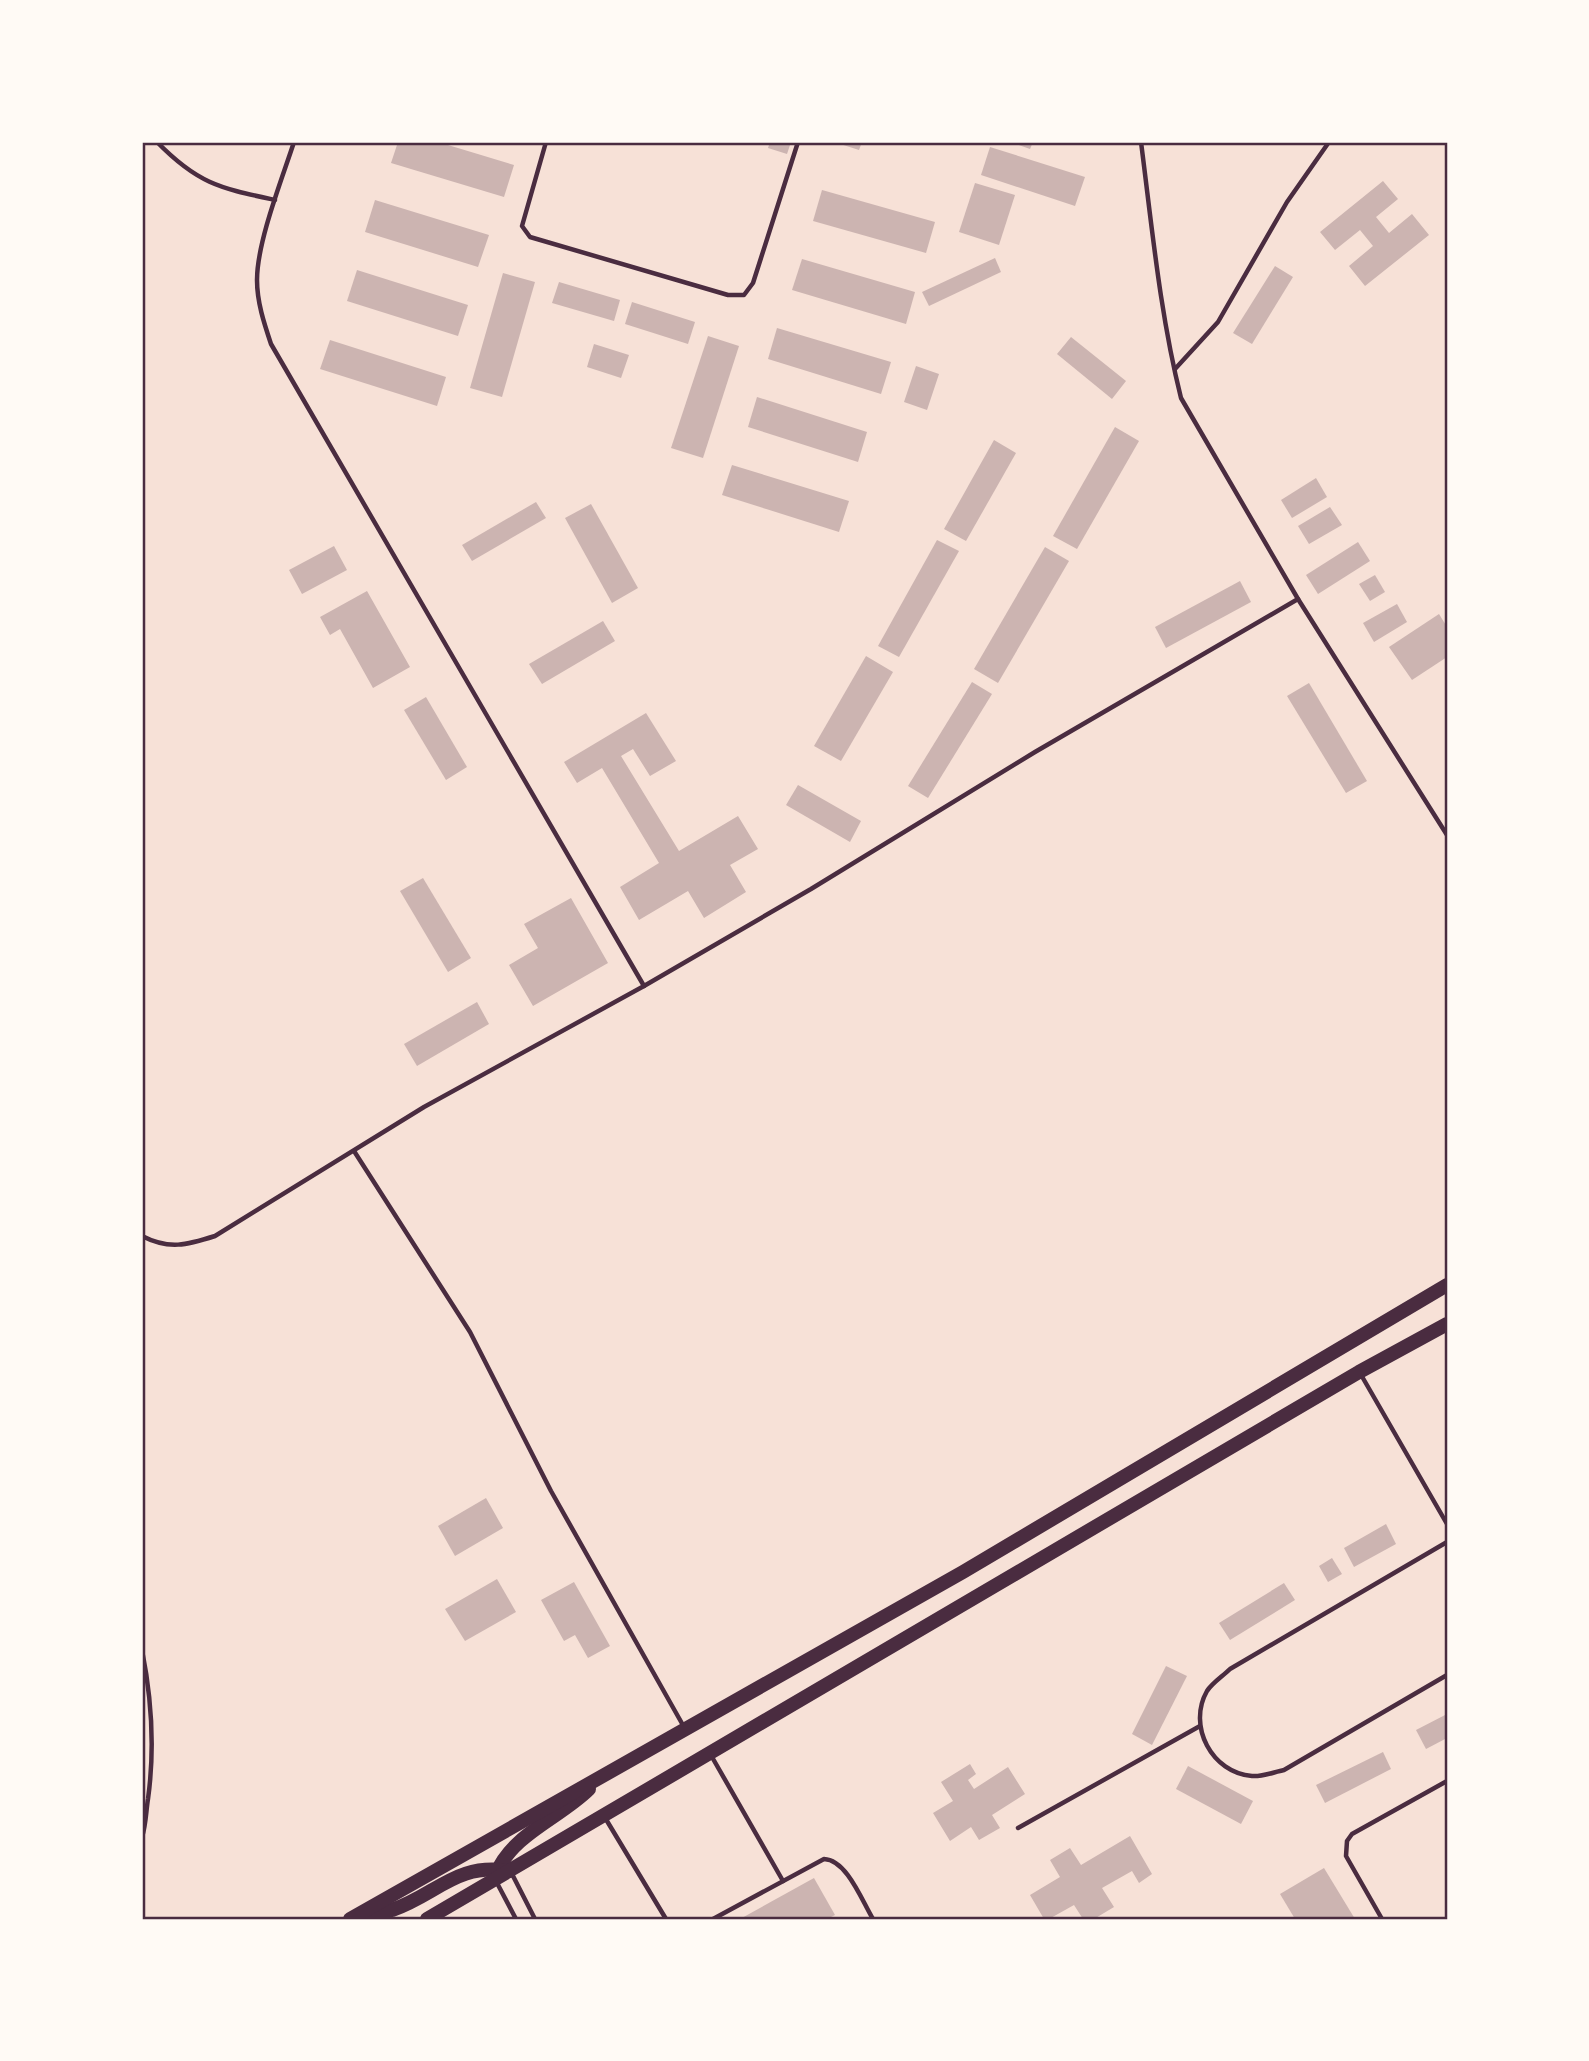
<svg xmlns="http://www.w3.org/2000/svg" width="1589" height="2061" font-family="'PT Serif',serif">
	<style>
		.building { fill: #ccb4b1 }
		.lines { fill: none; stroke-linecap: round; stroke-linejoin: round }
		.service { stroke: #4a2c40; stroke-width: 4.5 }
		.primary { stroke: #4a2c40; stroke-width: 14 }
		.neatline { fill: none; stroke: #4a2c40; stroke-width: 2.5 }
	</style>
	<rect width="100%" height="100%" fill="#f7e1d7"/>
	<g class="building">
		<polygon points="398,142 438,142 514,165 504,197 391,163"/>
		<polygon points="770,142 791,142 787,154 768,148"/>
		<polygon points="834,142 862,142 859,150"/>
		<polygon points="1010,142 1033,142 1030,149"/>
		<polygon points="990,147 1085,177 1075,206 981,175"/>
		<polygon points="1383,181 1398,199 1376,217 1389,233 1412,214 1429,235 1365,286 1349,266 1373,246 1360,230 1335,250 1320,232"/>
		<polygon points="975,183 1015,195 999,245 959,232"/>
		<polygon points="822,190 935,222 926,253 813,221"/>
		<polygon points="375,200 489,235 478,267 365,232"/>
		<polygon points="995,258 1001,272 929,306 922,292"/>
		<polygon points="802,259 915,292 906,324 792,290"/>
		<polygon points="1275,266 1293,277 1252,344 1233,333"/>
		<polygon points="357,270 468,305 458,336 347,301"/>
		<polygon points="503,273 535,282 502,397 470,388"/>
		<polygon points="559,282 620,300 614,321 552,303"/>
		<polygon points="632,302 695,322 688,344 625,324"/>
		<polygon points="777,328 891,362 881,394 768,359"/>
		<polygon points="708,336 739,346 703,458 671,448"/>
		<polygon points="1071,337 1126,381 1112,399 1057,354"/>
		<polygon points="330,340 446,377 437,406 320,369"/>
		<polygon points="594,344 629,355 621,378 587,367"/>
		<polygon points="916,366 939,374 927,410 904,402"/>
		<polygon points="757,397 867,432 858,462 748,427"/>
		<polygon points="1115,427 1139,441 1077,549 1053,536"/>
		<polygon points="994,440 1016,453 966,541 944,529"/>
		<polygon points="732,465 849,501 839,532 722,495"/>
		<polygon points="1316,478 1327,497 1292,518 1281,500"/>
		<polygon points="536,502 546,518 472,561 462,545"/>
		<polygon points="591,504 638,588 612,603 565,518"/>
		<polygon points="1330,507 1342,525 1309,544 1298,526"/>
		<polygon points="937,540 959,551 899,657 878,646"/>
		<polygon points="1358,542 1370,561 1318,594 1306,575"/>
		<polygon points="334,546 347,570 302,594 289,570"/>
		<polygon points="1045,547 1069,561 998,683 974,669"/>
		<polygon points="1375,575 1385,592 1370,601 1359,584"/>
		<polygon points="1240,581 1251,602 1166,648 1155,627"/>
		<polygon points="367,591 410,667 373,688 340,629 330,635 320,617"/>
		<polygon points="1397,604 1407,622 1374,642 1363,623"/>
		<polygon points="1439,614 1447,627 1447,657 1412,680 1389,647"/>
		<polygon points="603,621 615,641 542,684 529,664"/>
		<polygon points="866,656 893,672 841,761 814,746"/>
		<polygon points="972,682 992,694 928,798 908,786"/>
		<polygon points="1309,683 1367,781 1346,793 1287,696"/>
		<polygon points="426,697 467,767 446,780 404,710"/>
		<polygon points="646,713 676,761 650,776 633,749 621,756 679,851 738,816 758,849 730,865 746,892 704,918 688,891 639,920 620,887 659,863 602,768 577,783 564,762"/>
		<polygon points="798,785 861,821 850,842 786,805"/>
		<polygon points="423,878 471,958 448,972 400,891"/>
		<polygon points="571,898 608,963 533,1006 509,965 538,948 524,924"/>
		<polygon points="477,1002 489,1024 417,1066 404,1044"/>
		<polygon points="486,1498 503,1528 455,1556 438,1526"/>
		<polygon points="1386,1524 1396,1544 1354,1567 1344,1548"/>
		<polygon points="1332,1558 1342,1574 1328,1582 1319,1566"/>
		<polygon points="497,1579 516,1612 465,1641 445,1609"/>
		<polygon points="574,1582 610,1646 588,1658 575,1635 564,1641 541,1600"/>
		<polygon points="1284,1583 1295,1600 1230,1640 1219,1623"/>
		<polygon points="1166,1666 1187,1676 1152,1745 1132,1734"/>
		<polygon points="1447,1714 1447,1738 1426,1749 1416,1730"/>
		<polygon points="1383,1752 1391,1769 1325,1803 1316,1785"/>
		<polygon points="970,1764 976,1774 968,1780 974,1789 1008,1767 1025,1794 992,1815 1000,1828 979,1840 971,1827 950,1841 933,1813 953,1801 941,1782"/>
		<polygon points="1188,1766 1253,1801 1241,1824 1176,1789"/>
		<polygon points="1130,1836 1152,1874 1139,1883 1132,1871 1102,1888 1114,1907 1094,1919 1083,1919 1074,1905 1049,1919 1044,1919 1030,1895 1060,1877 1050,1860 1070,1848 1081,1865"/>
		<polygon points="1324,1868 1355,1919 1295,1919 1280,1894"/>
		<polygon points="814,1878 835,1915 827,1919 740,1919"/>
	</g>
	<g class="lines">
		<g class="service">
			<path d="M157,142C198,184 220,188 275,200"/>
			<path d="M294,142C282,179 257,242 257,280C257,302 264,323 271,344L644,986"/>
			<polyline points="546,142 522,226 530,237 728,295 744,295 753,283 798,142"/>
			<path d="M1141,142C1152,227 1160,314 1181,398L1298,599L1447,835"/>
			<polyline points="1175,369 1218,322 1287,202 1329,142"/>
			<polyline points="354,1151 470,1332 551,1491 684,1727"/>
			<path d="M142,1236C169,1250 187,1245 215,1236L424,1107L644,986L811,889L1035,752L1298,599"/>
			<polyline points="1360,1373 1447,1524"/>
			<path d="M1447,1542L1230,1669C1223,1676 1212,1683 1207,1691C1187,1726 1212,1773 1252,1776C1262,1777 1274,1772 1284,1770L1447,1675"/>
			<path d="M142,1650C152,1700 155,1748 148,1799C146,1811 146,1825 142,1837"/>
			<polyline points="712,1757 783,1881"/>
			<polyline points="604,1816 666,1919"/>
			<polyline points="1018,1828 1200,1726"/>
			<polyline points="512,1874 535,1919"/>
			<polyline points="497,1883 516,1919"/>
			<path d="M713,1919L824,1859C847,1860 862,1901 873,1919"/>
			<polyline points="1382,1919 1346,1856 1347,1841 1352,1834 1447,1781"/>
		</g>
		<g class="primary">
			<path d="M496,1874C512,1834 560,1818 589,1789"/>
			<path d="M365,1915C373,1914 384,1913 392,1910C436,1895 457,1862 509,1871"/>
			<polyline points="350,1919 963,1572 1447,1285"/>
			<polyline points="427,1919 1359,1372 1447,1324"/>
		</g>
	</g>
	<rect width="1589" height="2061" fill="none" stroke="#fffaf5" stroke-width="287"/>
	<rect x="144" y="144" width="1302" height="1774" class="neatline"/>
</svg>
